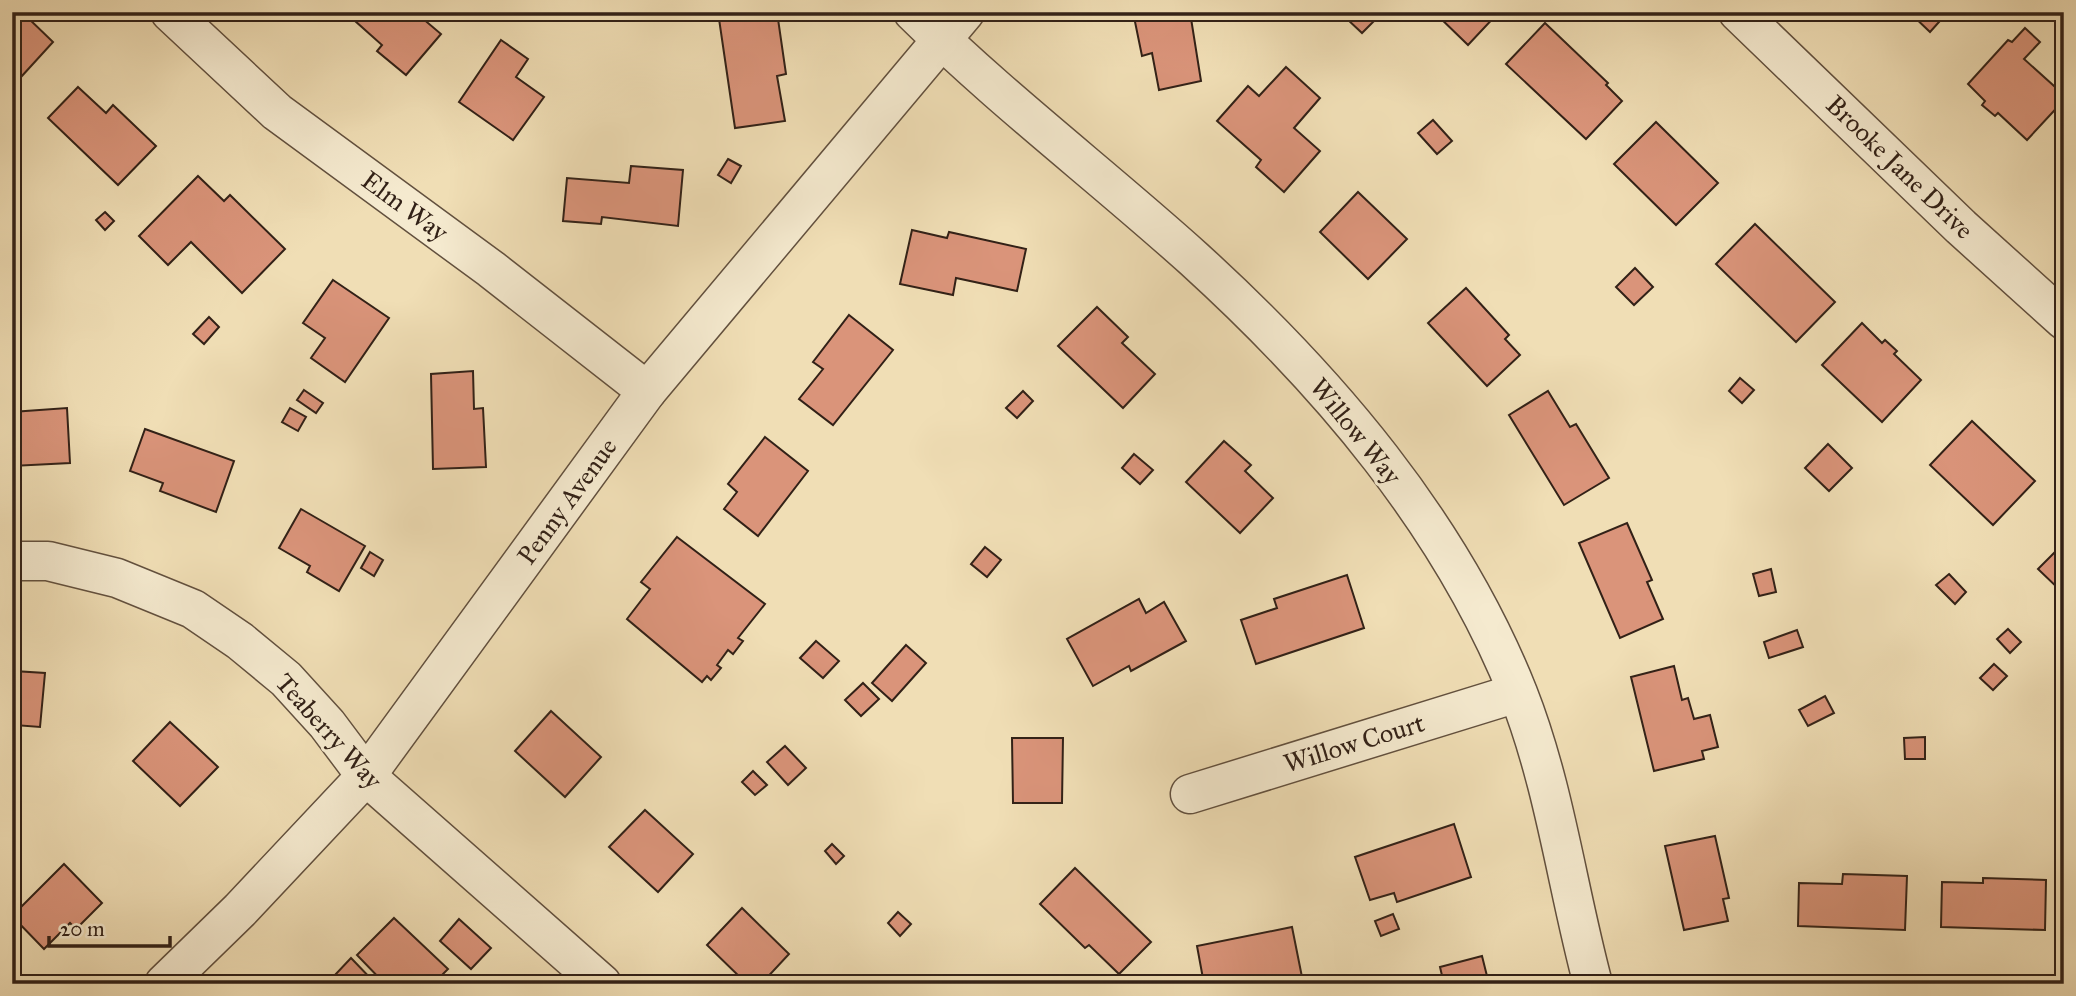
<svg xmlns="http://www.w3.org/2000/svg" width="2076" height="996" font-family="'IM FELL Great Primer',serif">
	<style>
		.building { fill: #da947a; stroke: #322117; stroke-width: 2 }
		.lines { fill: none; stroke-linecap: round; stroke-linejoin: round }
		.minor-casing { stroke: #62503e; stroke-width: 41 }
		.minor { stroke: #f5eacf; stroke-width: 38 }
		.labels { text-anchor: middle; stroke-width: 6; stroke-linejoin: round; paint-order: stroke }
		.street-label { font-size: 26px; fill: #322117; stroke: #f5eacf }
	</style>
	<rect width="100%" height="100%" fill="#f0deb5"/>
	<filter id="stains"><feTurbulence type="fractalNoise" baseFrequency=".00286" numOctaves="4"/><feColorMatrix values="0 0 0 0 .2 0 0 0 0 .09 0 0 0 0 .02 0 0 0 .5 -.17"/></filter>
	<radialGradient id="worn" r=".72"><stop offset=".6" stop-color="#630" stop-opacity="0"/><stop offset="1" stop-color="#630" stop-opacity=".3"/></radialGradient>
	<g class="building">
		<polygon points="12,12 30,12 26,16 53,42 21,77 12,69"/>
		<polygon points="360,12 415,12 441,34 406,75 377,51 382,45 354,20"/>
		<polygon points="718,12 777,12 786,74 777,76 785,121 735,128"/>
		<polygon points="1133,12 1190,12 1201,81 1159,90 1152,53 1142,56"/>
		<polygon points="1353,12 1363,12 1373,22 1362,33 1347,19"/>
		<polygon points="1434,12 1499,12 1468,45"/>
		<polygon points="1909,12 1948,12 1930,32"/>
		<polygon points="1545,23 1608,83 1606,85 1622,101 1586,139 1506,64"/>
		<polygon points="2025,28 2040,42 2024,59 2064,95 2064,100 2027,140 1998,113 1995,116 1982,105 1985,101 1968,84 2008,40 2012,42"/>
		<polygon points="501,40 528,59 516,77 544,97 513,140 459,102"/>
		<polygon points="1286,67 1320,98 1294,128 1320,151 1284,192 1256,167 1261,160 1217,121 1248,86 1259,96"/>
		<polygon points="78,87 106,113 113,105 156,146 118,185 48,118"/>
		<polygon points="1433,120 1452,141 1437,154 1418,133"/>
		<polygon points="1656,122 1718,183 1676,225 1614,164"/>
		<polygon points="728,159 741,166 731,183 718,175"/>
		<polygon points="631,166 683,170 678,226 602,217 601,224 563,221 567,178 629,183"/>
		<polygon points="198,176 224,201 230,195 285,249 242,293 191,242 168,265 139,236"/>
		<polygon points="1358,192 1407,239 1368,279 1320,232"/>
		<polygon points="105,212 114,221 105,230 96,220"/>
		<polygon points="1755,224 1835,302 1796,342 1716,264"/>
		<polygon points="912,230 947,238 949,232 1026,249 1017,291 956,278 953,295 900,284"/>
		<polygon points="1635,268 1653,287 1634,305 1616,287"/>
		<polygon points="333,280 389,318 345,382 311,358 325,338 303,323"/>
		<polygon points="1466,288 1509,335 1505,339 1520,355 1487,386 1428,323"/>
		<polygon points="1097,307 1128,337 1122,343 1155,374 1123,408 1058,346"/>
		<polygon points="849,315 893,350 833,425 799,399 823,369 813,362"/>
		<polygon points="209,317 219,327 204,344 193,334"/>
		<polygon points="1862,323 1882,343 1885,340 1897,351 1894,354 1921,380 1882,422 1822,365"/>
		<polygon points="473,371 474,409 483,408 486,467 433,469 431,374"/>
		<polygon points="1740,378 1754,390 1742,403 1729,391"/>
		<polygon points="304,390 323,403 316,413 297,400"/>
		<polygon points="1023,391 1033,401 1017,418 1006,408"/>
		<polygon points="1548,391 1570,427 1576,424 1609,478 1564,505 1509,415"/>
		<polygon points="67,408 70,463 12,466 12,412"/>
		<polygon points="290,408 306,417 298,431 282,422"/>
		<polygon points="1972,421 2035,481 1993,525 1930,465"/>
		<polygon points="145,429 234,461 216,512 160,491 163,483 130,471"/>
		<polygon points="765,437 808,471 758,536 724,509 737,492 728,484"/>
		<polygon points="1224,441 1251,465 1245,471 1273,498 1240,533 1186,482"/>
		<polygon points="1828,444 1852,468 1829,491 1805,468"/>
		<polygon points="1134,454 1153,470 1140,484 1122,468"/>
		<polygon points="301,509 365,546 339,591 307,572 310,566 279,548"/>
		<polygon points="1627,523 1652,580 1647,582 1663,619 1620,638 1579,543"/>
		<polygon points="677,537 765,604 738,638 743,641 733,654 728,650 717,665 721,668 711,680 707,676 702,682 627,619 650,589 641,582"/>
		<polygon points="2064,543 2064,594 2038,569"/>
		<polygon points="985,547 1001,560 987,577 971,564"/>
		<polygon points="370,552 383,560 374,576 361,568"/>
		<polygon points="1771,569 1776,592 1759,596 1753,574"/>
		<polygon points="1949,574 1966,592 1955,604 1936,585"/>
		<polygon points="1347,575 1364,628 1256,664 1241,620 1277,608 1274,599"/>
		<polygon points="1139,599 1146,613 1164,602 1186,641 1131,671 1129,666 1093,686 1067,639"/>
		<polygon points="2008,629 2021,642 2010,653 1997,639"/>
		<polygon points="1797,630 1803,647 1769,658 1764,642"/>
		<polygon points="816,641 839,661 823,678 800,658"/>
		<polygon points="906,645 926,663 892,701 872,683"/>
		<polygon points="1994,664 2007,676 1993,690 1980,678"/>
		<polygon points="12,666 14,671 45,673 40,727 15,725 14,740"/>
		<polygon points="1674,666 1682,700 1688,698 1694,719 1710,715 1718,747 1702,751 1704,759 1654,771 1631,677"/>
		<polygon points="863,683 879,699 861,716 845,700"/>
		<polygon points="1825,696 1834,713 1808,726 1799,710"/>
		<polygon points="551,711 601,757 565,797 515,751"/>
		<polygon points="170,722 218,767 180,806 133,761"/>
		<polygon points="1925,737 1925,759 1905,759 1904,738"/>
		<polygon points="1012,738 1063,738 1062,803 1013,803"/>
		<polygon points="785,746 806,768 788,785 767,762"/>
		<polygon points="753,771 767,785 755,795 742,782"/>
		<polygon points="645,810 693,854 658,892 609,847"/>
		<polygon points="1454,824 1471,877 1397,902 1394,893 1370,900 1355,857"/>
		<polygon points="1715,836 1729,898 1723,899 1728,921 1684,930 1665,846"/>
		<polygon points="832,844 844,856 836,864 825,851"/>
		<polygon points="64,864 102,903 76,929 70,923 44,949 12,916"/>
		<polygon points="1075,868 1151,942 1119,974 1089,945 1085,948 1040,904"/>
		<polygon points="1843,874 1907,876 1905,930 1798,926 1799,883 1842,884"/>
		<polygon points="1983,878 2046,880 2045,930 1941,927 1942,882 1983,883"/>
		<polygon points="742,908 789,954 761,984 747,984 707,945"/>
		<polygon points="898,912 911,924 900,936 888,923"/>
		<polygon points="1393,914 1399,929 1381,936 1375,921"/>
		<polygon points="394,918 448,969 433,984 385,984 357,955"/>
		<polygon points="459,919 491,948 471,969 440,941"/>
		<polygon points="1292,927 1303,982 1204,984 1197,946"/>
		<polygon points="1482,956 1489,984 1444,984 1440,967"/>
		<polygon points="351,958 376,984 342,984 334,976"/>
	</g>
	<g class="lines">
		<defs>
			<g id="minor">
				<polyline points="170,12 277,112 491,269 647,391"/>
				<path d="M913,12C1002,100 1102,176 1194,259C1328,381 1450,523 1518,693C1555,787 1567,887 1593,984"/>
				<polyline points="1738,12 1961,227 2064,320"/>
				<polyline points="12,561 48,561 117,578 193,609 240,641 286,679 327,724 366,776 602,984"/>
				<polyline points="1190,794 1517,693"/>
				<polyline points="164,984 240,910 366,776 647,391 965,12"/>
			</g>
		</defs>
		<use href="#minor" class="minor-casing"/>
		<use href="#minor" class="minor"/>
	</g>
	<g class="labels">
		<g class="street-label">
			<text transform="translate(1900 167) rotate(44)" y="9">Brooke Jane Drive</text>
			<text transform="translate(405 206) rotate(36)" y="9">Elm Way</text>
			<text transform="translate(1356 431) rotate(51)" y="9">Willow Way</text>
			<text transform="translate(567 501) rotate(-54)" y="9">Penny Avenue</text>
			<text transform="translate(329 731) rotate(48)" y="9">Teaberry Way</text>
			<text transform="translate(1354 743) rotate(-17)" y="9">Willow Court</text>
		</g>
	</g>
	<rect width="2076" height="996" fill="none" stroke="#f0deb5" stroke-width="42"/>
	<rect x="14" y="14" width="2048" height="968" fill="none" stroke="#322117" stroke-width="3.5"/>
	<rect x="21" y="21" width="2034" height="954" fill="none" stroke="#322117" stroke-width="2"/>
	<path d="M49 936v10h121v-10" fill="none" stroke="#322117" stroke-width="3.5"/>
	<text x="60" y="936" font-size="21" fill="#322117" stroke="#f5eacf" stroke-width="5" paint-order="stroke">20 m</text>
	<rect width="100%" height="100%" filter="url(#stains)"/>
	<rect width="100%" height="100%" fill="url(#worn)"/>
</svg>
